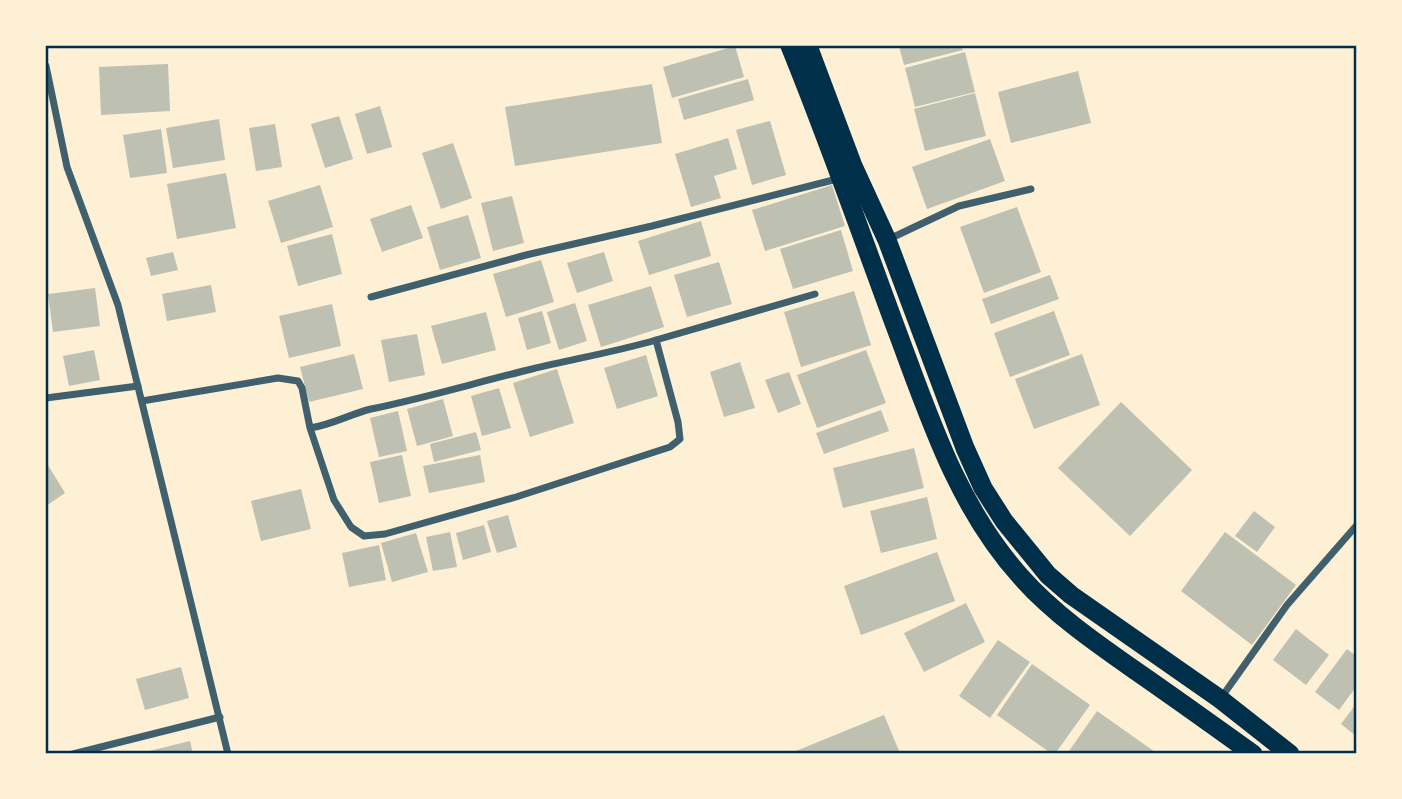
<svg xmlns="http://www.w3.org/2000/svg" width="1402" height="799" font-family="'Nunito Sans',sans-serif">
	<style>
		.building { fill: #bec0b2 }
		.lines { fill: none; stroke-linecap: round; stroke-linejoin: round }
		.minor { stroke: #3f606c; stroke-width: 7 }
		.trunk { stroke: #003049; stroke-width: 19 }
		.neatline { fill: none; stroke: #003049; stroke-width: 2.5 }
	</style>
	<rect width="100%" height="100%" fill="#fdf0d5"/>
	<g class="building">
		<polygon points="735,46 744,77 672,98 663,67"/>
		<polygon points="899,46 961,46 963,50 904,65"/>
		<polygon points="965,52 975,92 915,107 905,68"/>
		<polygon points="168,64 170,111 101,115 99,67"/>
		<polygon points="1078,71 1091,123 1011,143 998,92"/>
		<polygon points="748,79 754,100 684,120 678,99"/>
		<polygon points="652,84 662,143 515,166 505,107"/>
		<polygon points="975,93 986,136 925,151 914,109"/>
		<polygon points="380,106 392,147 367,154 355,114"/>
		<polygon points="339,116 353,159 325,168 311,124"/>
		<polygon points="219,119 225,160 173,168 166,128"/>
		<polygon points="770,121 786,175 752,185 736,130"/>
		<polygon points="275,124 282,167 256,171 249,128"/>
		<polygon points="161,129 167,173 130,178 123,135"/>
		<polygon points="728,138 737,169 714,176 721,198 691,207 675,154"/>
		<polygon points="990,139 1005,181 927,209 912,167"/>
		<polygon points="453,143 472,198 441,209 422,153"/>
		<polygon points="226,173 236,228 177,239 167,184"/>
		<polygon points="320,185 333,227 281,243 268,201"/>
		<polygon points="832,185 845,226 765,251 752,210"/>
		<polygon points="512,196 524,243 493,251 481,203"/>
		<polygon points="411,205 423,238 382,252 370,219"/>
		<polygon points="1017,207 1041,272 984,293 960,227"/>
		<polygon points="468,215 481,258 440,270 427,227"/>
		<polygon points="701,221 711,256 649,275 638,241"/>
		<polygon points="841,230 853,271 793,289 780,249"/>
		<polygon points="332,234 342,274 298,286 287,246"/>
		<polygon points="173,252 178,270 151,276 146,258"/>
		<polygon points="604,252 613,281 577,293 567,263"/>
		<polygon points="541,260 554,302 506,317 493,274"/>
		<polygon points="719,262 732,304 687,317 674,275"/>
		<polygon points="1050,275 1059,299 991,324 982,299"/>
		<polygon points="211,285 216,312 167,321 162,294"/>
		<polygon points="651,286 664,327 601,347 588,305"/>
		<polygon points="95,288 100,326 53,332 48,294"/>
		<polygon points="854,291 871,345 801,367 784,312"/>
		<polygon points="575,303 587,341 559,350 547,312"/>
		<polygon points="332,304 341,346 289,358 279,316"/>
		<polygon points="542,311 551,343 527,350 518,318"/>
		<polygon points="1054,311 1070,355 1010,377 994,333"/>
		<polygon points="486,312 496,350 442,364 431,326"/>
		<polygon points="417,334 425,375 389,382 381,340"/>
		<polygon points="94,350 100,380 69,386 63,356"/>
		<polygon points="866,350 886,403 817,428 797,375"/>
		<polygon points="354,354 363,389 309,402 300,367"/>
		<polygon points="1082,354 1100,405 1034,429 1015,379"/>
		<polygon points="646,355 658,396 617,409 604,368"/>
		<polygon points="740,362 755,408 724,417 710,372"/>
		<polygon points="557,369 574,423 530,437 513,383"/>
		<polygon points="789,372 801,404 778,413 765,380"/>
		<polygon points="499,388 511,428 482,436 471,396"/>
		<polygon points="443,399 453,436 417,446 407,409"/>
		<polygon points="1121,402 1192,470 1130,536 1058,468"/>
		<polygon points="881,410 889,431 824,454 816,433"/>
		<polygon points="398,411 407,451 379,457 370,418"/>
		<polygon points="476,432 481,450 434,462 430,444"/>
		<polygon points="914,448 924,488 843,508 833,468"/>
		<polygon points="402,455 411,496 379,503 370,462"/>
		<polygon points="480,455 485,482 429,493 423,466"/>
		<polygon points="46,462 65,493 46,506"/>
		<polygon points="301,489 311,529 261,541 251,501"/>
		<polygon points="927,497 937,539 881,553 870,511"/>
		<polygon points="1254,511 1275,527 1257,552 1235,536"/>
		<polygon points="508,515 517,547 497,553 487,521"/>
		<polygon points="484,525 491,552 463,560 456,533"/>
		<polygon points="450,532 457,567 433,571 426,537"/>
		<polygon points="1225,532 1296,585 1252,645 1181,591"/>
		<polygon points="416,533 428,572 392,582 381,543"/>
		<polygon points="379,545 386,580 349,587 342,553"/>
		<polygon points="937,552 955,601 861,635 844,586"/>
		<polygon points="966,603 985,642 924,672 904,633"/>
		<polygon points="1296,629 1329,655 1306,685 1273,660"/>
		<polygon points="998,640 1030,662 990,718 959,696"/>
		<polygon points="1347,649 1356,656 1356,687 1339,710 1315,692"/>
		<polygon points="1032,664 1090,705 1055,754 1052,754 997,715"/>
		<polygon points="181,667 189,698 145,710 136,679"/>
		<polygon points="1356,704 1356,736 1341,724"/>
		<polygon points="1097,711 1158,754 1067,754"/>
		<polygon points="884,715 900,753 791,754 791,753"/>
		<polygon points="190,741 193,754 141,754 141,753"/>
	</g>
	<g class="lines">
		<g class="minor">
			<polyline points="46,66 67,167 118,305 228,754"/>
			<polyline points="887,240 959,206 1031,189"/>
			<polyline points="371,297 526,255 652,226 841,178"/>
			<polyline points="656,340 815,294"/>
			<polyline points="46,398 138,386"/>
			<path d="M142,401L278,378L298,381L302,388L310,428C332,425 350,414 371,409C425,398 478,382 532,369C573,359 615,352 656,340L678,422L680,439L670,447L516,497L385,534L364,536L351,527L334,500L310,428"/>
			<polyline points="1221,698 1287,605 1356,526"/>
			<polyline points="73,754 220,717"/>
		</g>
		<g class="trunk">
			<path d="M790,46C827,137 860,231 894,323C928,413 956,505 1021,577C1054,614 1096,643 1136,671C1175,698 1214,726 1253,754"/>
			<polyline points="808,46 853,166 887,240 965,448 983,488 1004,521 1048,575 1071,595 1220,699 1290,754"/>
		</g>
	</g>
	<rect width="1402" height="799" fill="none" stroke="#fdf0d5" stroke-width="94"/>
	<rect x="47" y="47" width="1308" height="705" class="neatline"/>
</svg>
